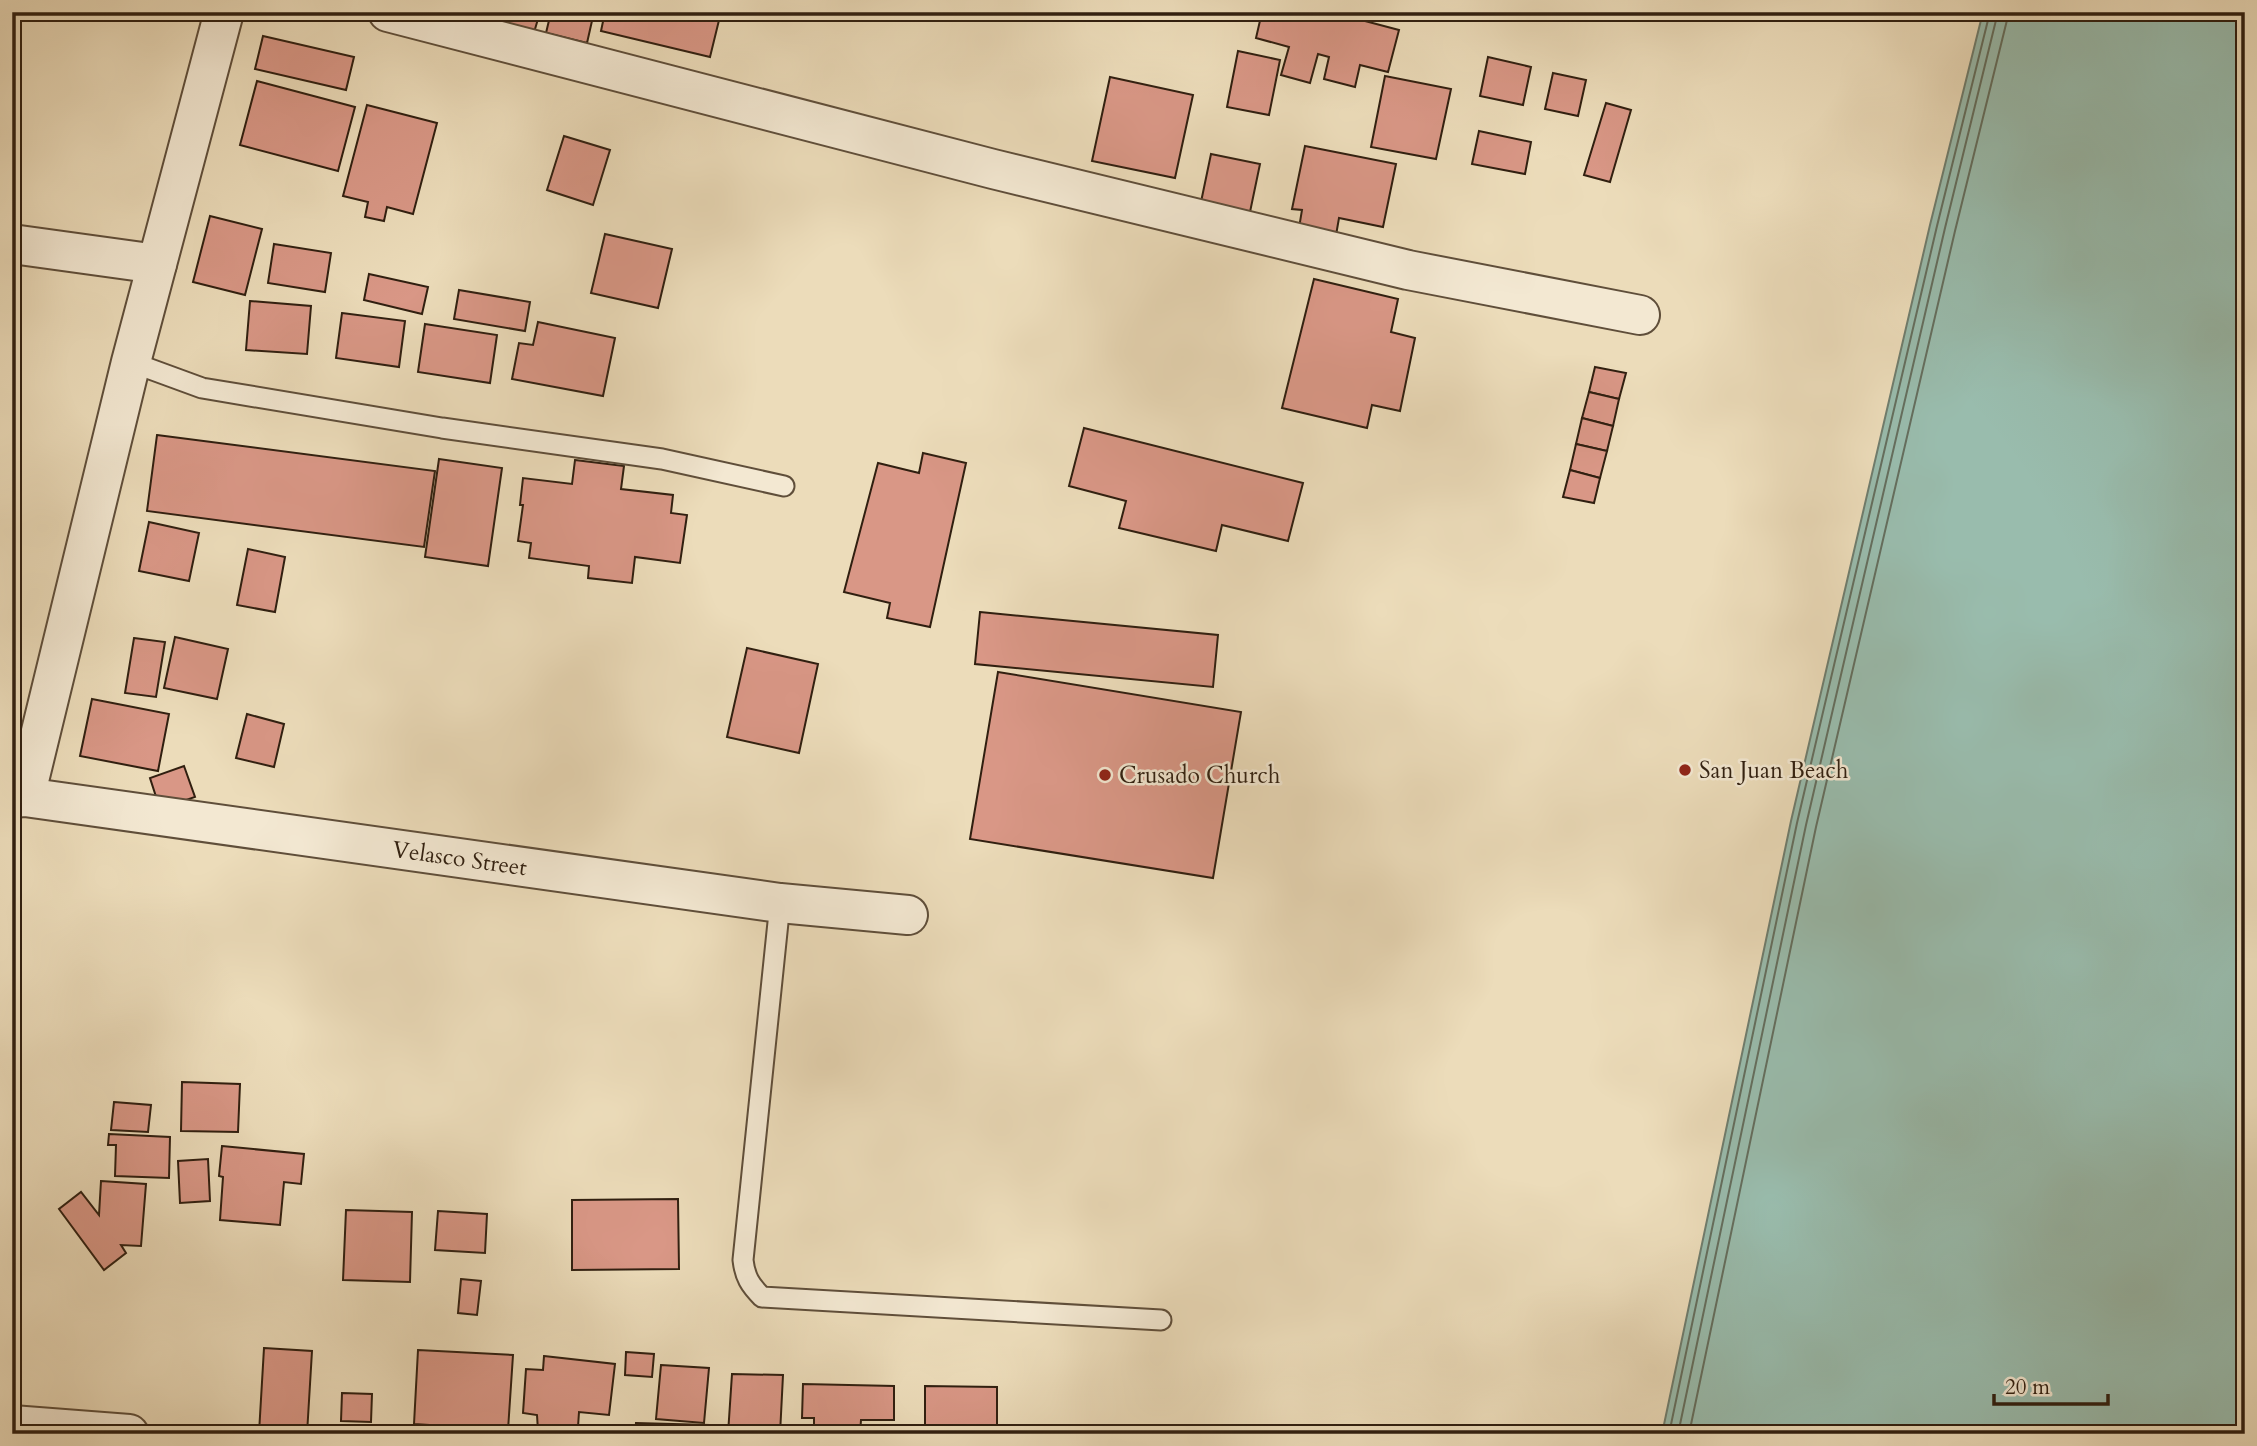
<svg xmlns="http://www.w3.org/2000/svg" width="2257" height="1446" font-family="Cardo,serif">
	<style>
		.water { fill: #99bcad; stroke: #6f7d6e; stroke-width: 2 }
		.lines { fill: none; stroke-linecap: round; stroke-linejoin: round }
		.shore { stroke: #646e5e; stroke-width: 2 }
		.building { fill: #d99786; stroke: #301f10; stroke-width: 2 }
		.service-casing { stroke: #5f4e3a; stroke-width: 23 }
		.minor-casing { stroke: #5f4e3a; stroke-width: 42 }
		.service { stroke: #f3e8d2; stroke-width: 19 }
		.minor { stroke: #f3e8d2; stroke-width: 38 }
		.poi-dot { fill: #8f2418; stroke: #f3e8d2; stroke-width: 2.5 }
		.labels { text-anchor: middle; stroke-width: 5; stroke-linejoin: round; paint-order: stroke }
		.poi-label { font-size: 23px; fill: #301f10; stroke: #f3e8d2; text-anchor: start }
		.street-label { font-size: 23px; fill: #301f10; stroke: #f3e8d2 }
	</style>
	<rect width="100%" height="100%" fill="#ecdcba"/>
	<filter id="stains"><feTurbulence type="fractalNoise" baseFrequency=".00286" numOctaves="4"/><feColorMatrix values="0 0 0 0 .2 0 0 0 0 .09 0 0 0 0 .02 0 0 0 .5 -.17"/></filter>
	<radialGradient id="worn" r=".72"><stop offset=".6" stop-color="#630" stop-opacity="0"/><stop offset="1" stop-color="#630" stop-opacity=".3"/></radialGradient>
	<polygon class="water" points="1983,12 2245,12 2245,1434 1662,1434 1791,821 1930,225"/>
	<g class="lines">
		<g class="shore">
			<polyline points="1669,1434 1797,823 1937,226 1990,12"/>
			<polyline points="1678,1434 1806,825 1945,228 1998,12"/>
			<polyline points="1689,1434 1816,827 1955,231 2009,12"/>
		</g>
	</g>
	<g class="building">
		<polygon points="438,12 497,12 496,21"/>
		<polygon points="503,12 540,12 533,36 499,27"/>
		<polygon points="551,12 594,12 587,43 546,33"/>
		<polygon points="605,12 721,12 710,57 601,31"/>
		<polygon points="1262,12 1331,12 1399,30 1388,72 1360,65 1355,87 1324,79 1329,57 1318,54 1310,83 1281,75 1289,47 1256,38"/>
		<polygon points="263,36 354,57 346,90 255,69"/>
		<polygon points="1238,51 1280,60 1269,115 1227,107"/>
		<polygon points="1488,57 1531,67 1523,105 1480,96"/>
		<polygon points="1553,73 1586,80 1578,116 1545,109"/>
		<polygon points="1385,76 1451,89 1436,159 1371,147"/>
		<polygon points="1110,77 1193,95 1175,178 1092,161"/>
		<polygon points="257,81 355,107 338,171 240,145"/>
		<polygon points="1606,103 1631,110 1610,182 1584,175"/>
		<polygon points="367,105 437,123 413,214 387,207 384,221 365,217 368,202 343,196"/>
		<polygon points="1479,131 1531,142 1525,174 1472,164"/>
		<polygon points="564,136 610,150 593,205 547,190"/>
		<polygon points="1305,146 1396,164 1383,227 1339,218 1335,241 1298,234 1302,210 1292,209"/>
		<polygon points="1211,154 1260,164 1250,212 1201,202"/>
		<polygon points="210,216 262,229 245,295 193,282"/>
		<polygon points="605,234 672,249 658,308 591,293"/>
		<polygon points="274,244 331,253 325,292 268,283"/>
		<polygon points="369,274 428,287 422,314 364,300"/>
		<polygon points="1314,279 1398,299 1391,332 1415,338 1400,411 1372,405 1367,428 1282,408"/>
		<polygon points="459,290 530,302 525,331 454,319"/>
		<polygon points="250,301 311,306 307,354 246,350"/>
		<polygon points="342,313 405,321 399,367 336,358"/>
		<polygon points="538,322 615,338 603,396 512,379 519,343 533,345"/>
		<polygon points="425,324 497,335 490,383 418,372"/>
		<polygon points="1595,367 1626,373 1619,399 1589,392"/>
		<polygon points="1589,392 1619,399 1613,426 1582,418"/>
		<polygon points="1582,418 1613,426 1607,451 1576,444"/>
		<polygon points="1084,428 1303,483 1288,541 1222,525 1216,551 1119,528 1126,501 1069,486"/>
		<polygon points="157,435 435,471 424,547 147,511"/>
		<polygon points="1576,444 1607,451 1600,478 1570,470"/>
		<polygon points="923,453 966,463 930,627 887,618 890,603 844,592 878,463 919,473"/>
		<polygon points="439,459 502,468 488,566 425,557"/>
		<polygon points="575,460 624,466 621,489 673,495 671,513 687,515 680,563 635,557 632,583 588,578 589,566 529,558 531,543 518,541 523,505 520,505 523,478 572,484"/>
		<polygon points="1570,470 1600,478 1594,503 1563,497"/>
		<polygon points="149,522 199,533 189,581 139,571"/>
		<polygon points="248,549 285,557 275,612 237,605"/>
		<polygon points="980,612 1218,635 1213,687 975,664"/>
		<polygon points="175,637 228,649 217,699 164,688"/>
		<polygon points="134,638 165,642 156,697 125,693"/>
		<polygon points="747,648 818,664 799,753 727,737"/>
		<polygon points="998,672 1241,712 1213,878 970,839"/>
		<polygon points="92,699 169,714 158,771 80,756"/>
		<polygon points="247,714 284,724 274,767 236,758"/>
		<polygon points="184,766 195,797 160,809 150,778"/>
		<polygon points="182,1082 240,1084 238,1132 181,1131"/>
		<polygon points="114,1102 151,1105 148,1132 111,1130"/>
		<polygon points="109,1134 170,1137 169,1178 115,1176 116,1145 108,1145"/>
		<polygon points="222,1146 304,1154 301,1184 284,1182 280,1225 220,1220 223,1177 219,1176"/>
		<polygon points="208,1159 210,1201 180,1203 178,1161"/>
		<polygon points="101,1181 146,1184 141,1246 121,1245 126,1253 104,1270 59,1209 81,1192 99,1215"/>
		<polygon points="678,1199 679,1269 572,1270 572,1200"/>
		<polygon points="346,1210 412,1212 410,1282 343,1280"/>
		<polygon points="438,1211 487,1214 485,1253 435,1250"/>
		<polygon points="461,1279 481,1281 477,1315 458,1313"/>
		<polygon points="264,1348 312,1351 307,1434 259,1433"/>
		<polygon points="418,1350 513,1355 508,1430 414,1424"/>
		<polygon points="626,1352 654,1354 652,1377 625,1375"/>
		<polygon points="544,1356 615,1364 609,1415 579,1412 578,1427 557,1425 556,1433 538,1431 537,1415 523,1413 526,1369 543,1370"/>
		<polygon points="661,1365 709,1368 704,1423 656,1419"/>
		<polygon points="732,1374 783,1375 780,1434 728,1434"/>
		<polygon points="803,1384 894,1386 894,1420 861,1420 860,1434 814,1434 814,1418 802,1418"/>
		<polygon points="925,1386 997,1387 997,1434 925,1434"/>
		<polygon points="342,1393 372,1394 371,1422 341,1421"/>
		<polygon points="636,1423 709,1425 709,1434 635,1434"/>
	</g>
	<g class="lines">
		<defs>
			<g id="service">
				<polyline points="131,362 202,388 442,428 662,459 784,486"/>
				<path d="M780,903L743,1260C745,1277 750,1285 762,1297L1161,1320"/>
			</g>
			<g id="minor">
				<polyline points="388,12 993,169 1408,270 1640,315"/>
				<polyline points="12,244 157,264"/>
				<polyline points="25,797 131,362 224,12"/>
				<path id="s1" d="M12,798L25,797L780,903L908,915"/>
				<polyline points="12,1425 129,1434"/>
			</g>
		</defs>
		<use href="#service" class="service-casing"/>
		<use href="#minor" class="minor-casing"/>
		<use href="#service" class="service"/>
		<use href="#minor" class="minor"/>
	</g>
	<g class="poi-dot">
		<circle cx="1685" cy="770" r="7"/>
		<circle cx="1105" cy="775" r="7"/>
	</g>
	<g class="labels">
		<g class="poi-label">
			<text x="1699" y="778">San Juan Beach</text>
			<text x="1119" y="783">Crusado Church</text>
		</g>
		<g class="street-label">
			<text dy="8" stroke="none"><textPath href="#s1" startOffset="452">Velasco Street</textPath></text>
		</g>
	</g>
	<rect width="2257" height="1446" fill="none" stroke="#ecdcba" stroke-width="42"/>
	<rect x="14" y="14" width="2229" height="1418" fill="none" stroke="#301f10" stroke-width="3.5"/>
	<rect x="21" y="21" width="2215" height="1404" fill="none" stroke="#301f10" stroke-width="2"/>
	<path d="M1994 1394v10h114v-10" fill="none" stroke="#301f10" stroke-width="3.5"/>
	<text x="2005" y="1394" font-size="21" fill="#301f10" stroke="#f3e8d2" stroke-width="5" paint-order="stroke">20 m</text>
	<rect width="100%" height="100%" filter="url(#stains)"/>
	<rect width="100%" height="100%" fill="url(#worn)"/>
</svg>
